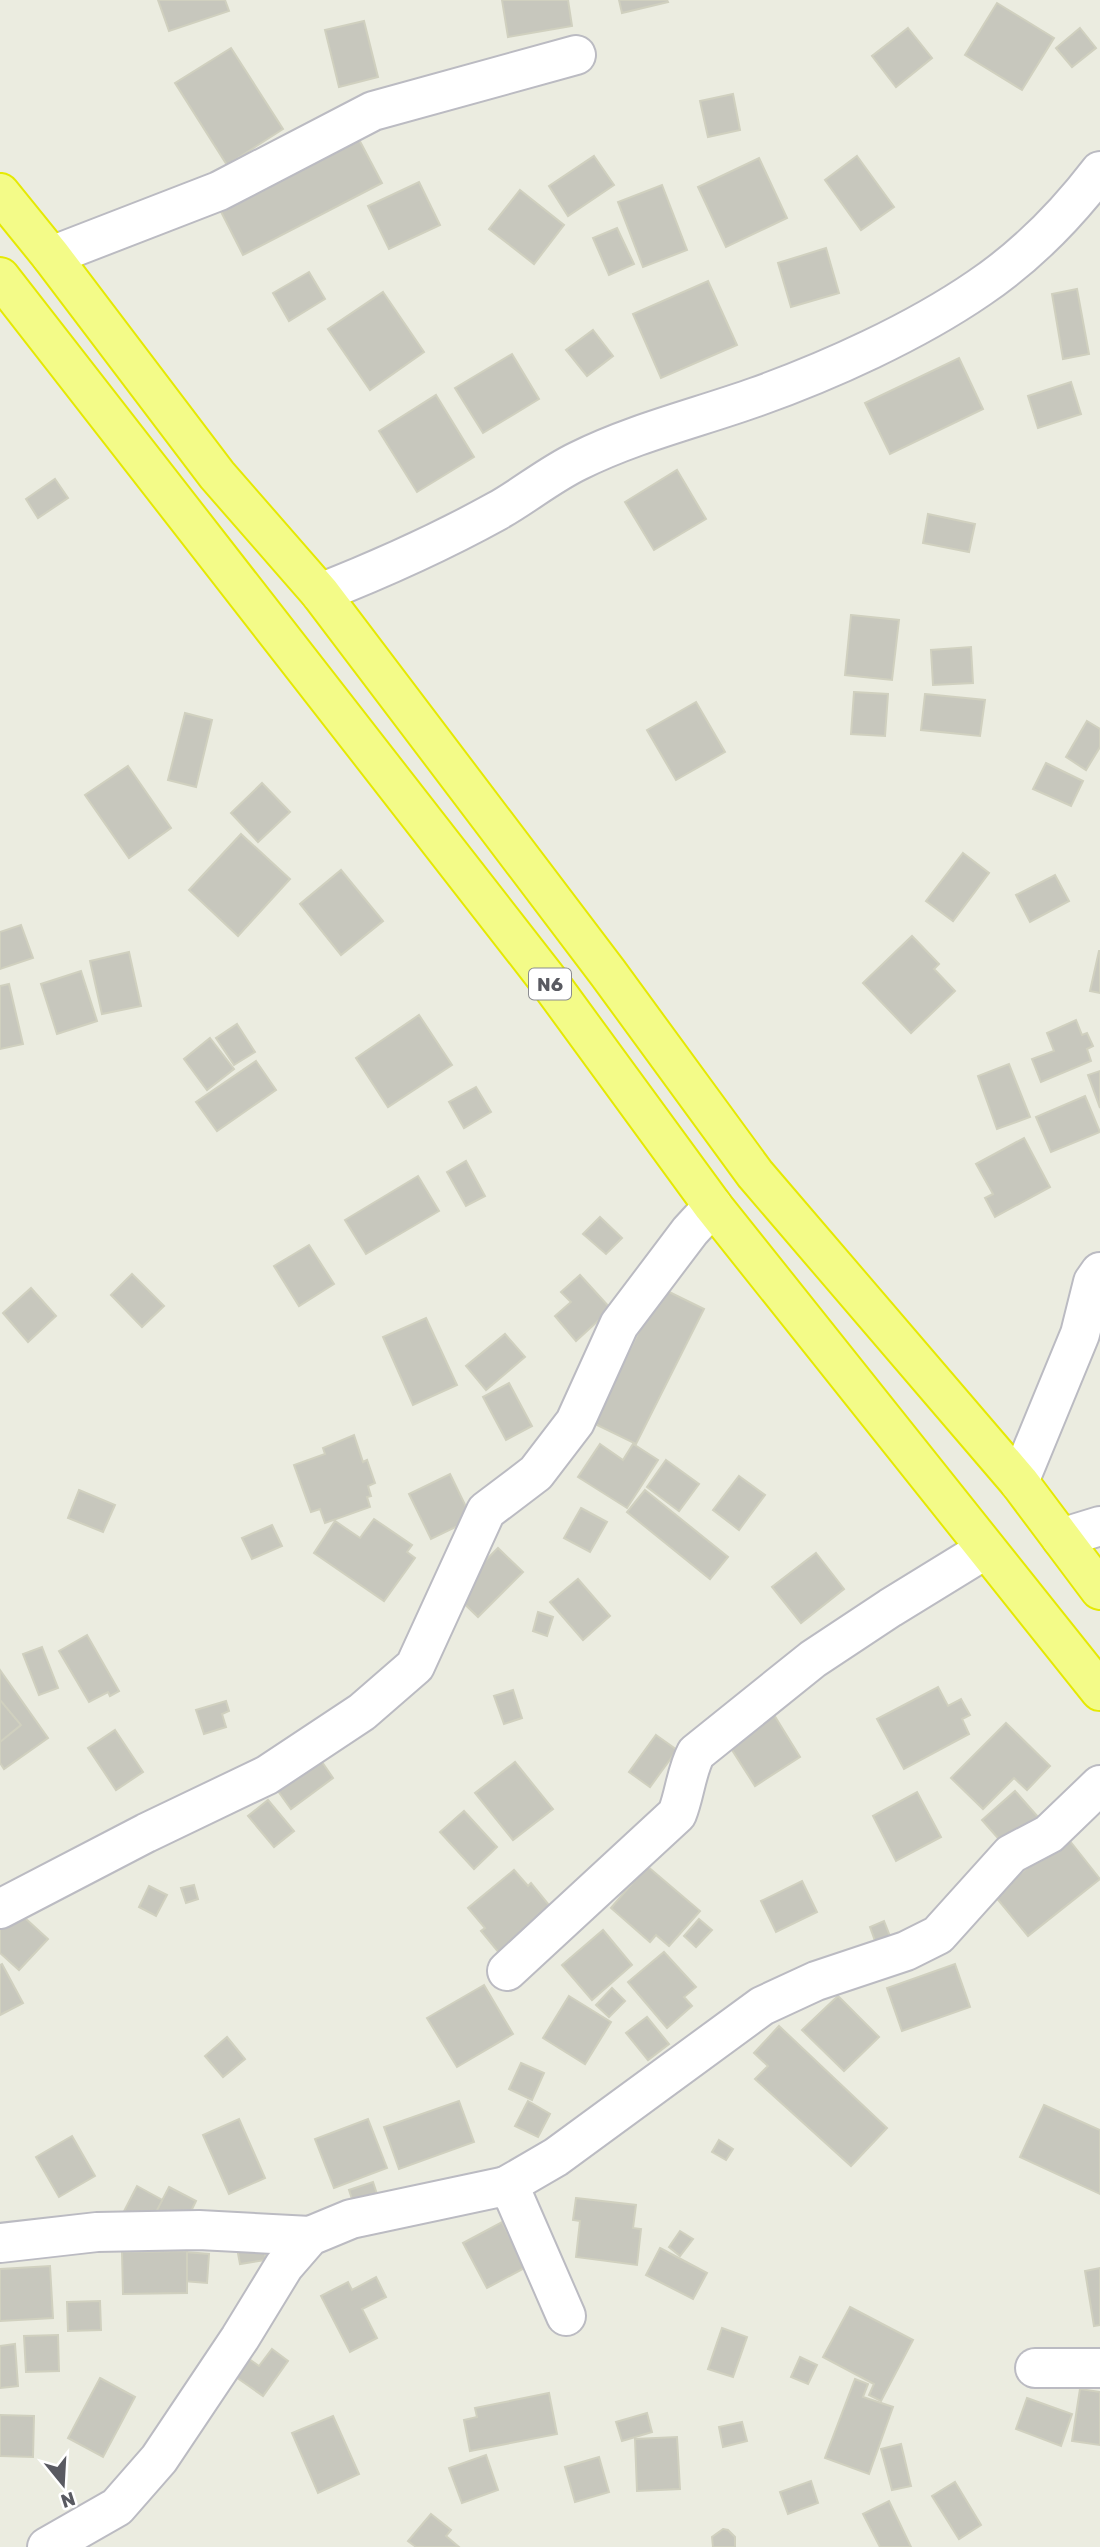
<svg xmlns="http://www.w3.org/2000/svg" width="1100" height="2547" font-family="Rubik,sans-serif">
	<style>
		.building { fill: #c7c7bd; stroke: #d0d0bf; stroke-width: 2 }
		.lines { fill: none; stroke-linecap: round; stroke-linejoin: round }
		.minor-casing { stroke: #bbbbc2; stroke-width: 42 }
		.highway-casing { stroke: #e5e903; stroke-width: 42 }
		.minor { stroke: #fff; stroke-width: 38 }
		.highway { stroke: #f3fb88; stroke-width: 38 }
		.labels { text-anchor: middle; stroke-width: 6; stroke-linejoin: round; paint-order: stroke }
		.shield { fill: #fff; stroke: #8b8c90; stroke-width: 2 }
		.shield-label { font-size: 19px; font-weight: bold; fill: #595a61 }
	</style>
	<rect width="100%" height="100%" fill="#ebece0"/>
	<g class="building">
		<polygon points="158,0 225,0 229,11 169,31"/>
		<polygon points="502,0 568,0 572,26 508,37"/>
		<polygon points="619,0 667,0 668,2 622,13"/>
		<polygon points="997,3 1054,38 1022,90 965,55"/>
		<polygon points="364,21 378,77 339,87 325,30"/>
		<polygon points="908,28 932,58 896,87 872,56"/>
		<polygon points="1080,28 1096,48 1072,67 1056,48"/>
		<polygon points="231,48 283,129 227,165 175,83"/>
		<polygon points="733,94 740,130 708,137 700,101"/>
		<polygon points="354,130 382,183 243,255 216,202"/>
		<polygon points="594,156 614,185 568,216 549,186"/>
		<polygon points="857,156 894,207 861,230 825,180"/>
		<polygon points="759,158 787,218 726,247 698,187"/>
		<polygon points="419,182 440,225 389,249 368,206"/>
		<polygon points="662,185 687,250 643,267 618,202"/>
		<polygon points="520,190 564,225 534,264 489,229"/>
		<polygon points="617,228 634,264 609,275 593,238"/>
		<polygon points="826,248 839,293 791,307 778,263"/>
		<polygon points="309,272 325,299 289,321 273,293"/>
		<polygon points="708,281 737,345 661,378 633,314"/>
		<polygon points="1077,289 1089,354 1063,359 1052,294"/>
		<polygon points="383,292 424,352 370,390 328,329"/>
		<polygon points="593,330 613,356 587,376 566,350"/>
		<polygon points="512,354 539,399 483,433 455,388"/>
		<polygon points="959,358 983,409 890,454 865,403"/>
		<polygon points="1071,382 1081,414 1038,428 1028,396"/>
		<polygon points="436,395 474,457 417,492 379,431"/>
		<polygon points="677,470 706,519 654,550 625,502"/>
		<polygon points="55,479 68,498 38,518 26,499"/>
		<polygon points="928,514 975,524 969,552 923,543"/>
		<polygon points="851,615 899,620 892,680 845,675"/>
		<polygon points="971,647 973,683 933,685 931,650"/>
		<polygon points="854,692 888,694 885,736 851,734"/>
		<polygon points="925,694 985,700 980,736 921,730"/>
		<polygon points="696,702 725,752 676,780 647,730"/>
		<polygon points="185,713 212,720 196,787 168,780"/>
		<polygon points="1087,721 1100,729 1100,747 1086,770 1066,757"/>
		<polygon points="1046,763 1083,781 1071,806 1033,789"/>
		<polygon points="128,766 171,828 129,858 85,795"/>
		<polygon points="262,783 290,812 258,842 231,813"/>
		<polygon points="241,834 290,879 238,936 189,890"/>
		<polygon points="963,853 989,873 953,921 926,901"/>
		<polygon points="341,870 383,921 341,955 300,904"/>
		<polygon points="1055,875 1069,901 1030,922 1016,895"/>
		<polygon points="21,925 33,958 0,969 0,932"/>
		<polygon points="912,936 939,964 934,969 955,991 911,1033 863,983"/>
		<polygon points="1099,951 1100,951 1100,993 1090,991"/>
		<polygon points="129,952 141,1006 102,1014 90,961"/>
		<polygon points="81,971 97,1021 57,1034 41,984"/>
		<polygon points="9,984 23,1044 0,1049 0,986"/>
		<polygon points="419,1015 452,1065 388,1107 356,1058"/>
		<polygon points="1076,1020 1082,1035 1087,1033 1093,1046 1087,1049 1091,1061 1041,1082 1032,1059 1054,1051 1047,1033"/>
		<polygon points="237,1024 255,1052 234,1065 216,1038"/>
		<polygon points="210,1038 234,1069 207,1090 184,1059"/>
		<polygon points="256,1061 276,1090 217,1131 196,1102"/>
		<polygon points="1009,1064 1030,1117 997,1129 978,1076"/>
		<polygon points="1100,1071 1100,1108 1088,1075"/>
		<polygon points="476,1087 491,1112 464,1128 449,1102"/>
		<polygon points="1085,1096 1100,1132 1051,1152 1036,1117"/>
		<polygon points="1024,1138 1050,1187 995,1217 985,1198 993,1194 976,1164"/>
		<polygon points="466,1161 485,1196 466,1206 447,1172"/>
		<polygon points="418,1176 439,1211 366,1254 345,1220"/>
		<polygon points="600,1217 622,1238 606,1254 583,1234"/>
		<polygon points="309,1245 334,1284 299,1306 274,1266"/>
		<polygon points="132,1274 164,1306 142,1327 111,1295"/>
		<polygon points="580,1275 611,1309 576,1341 555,1316 571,1302 561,1292"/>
		<polygon points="31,1288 56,1316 28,1342 3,1313"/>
		<polygon points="661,1288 704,1309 636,1444 593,1423"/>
		<polygon points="426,1318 457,1385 413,1405 383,1337"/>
		<polygon points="505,1334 525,1357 486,1390 466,1366"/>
		<polygon points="509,1383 532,1426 506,1440 483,1397"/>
		<polygon points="354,1435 363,1462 367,1460 375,1483 368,1486 371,1496 367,1497 370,1507 325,1523 320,1509 311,1512 294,1465 325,1454 323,1448"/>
		<polygon points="600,1444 623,1460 633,1444 658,1460 627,1508 578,1477"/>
		<polygon points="666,1460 699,1484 679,1511 647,1487"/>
		<polygon points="450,1474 472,1519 431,1539 409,1494"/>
		<polygon points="739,1476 765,1495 739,1530 713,1510"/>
		<polygon points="79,1490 115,1505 103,1532 68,1518"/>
		<polygon points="645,1490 728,1557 710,1579 627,1512"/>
		<polygon points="581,1508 607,1522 590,1552 564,1538"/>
		<polygon points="374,1519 412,1545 407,1552 415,1558 384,1601 314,1553 335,1521 360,1538"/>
		<polygon points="272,1525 282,1546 252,1559 242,1538"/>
		<polygon points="498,1548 523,1572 478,1617 453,1593"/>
		<polygon points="816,1553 844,1589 801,1623 772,1587"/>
		<polygon points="578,1579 610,1616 583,1640 550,1602"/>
		<polygon points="538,1612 553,1617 547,1636 533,1631"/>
		<polygon points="87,1635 119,1691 110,1696 108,1692 89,1702 59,1651"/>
		<polygon points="42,1647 58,1688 39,1695 23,1654"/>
		<polygon points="0,1670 48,1738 4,1769 0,1763"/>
		<polygon points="938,1687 948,1706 961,1699 970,1715 962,1719 969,1734 904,1769 877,1719"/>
		<polygon points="513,1690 522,1718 504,1724 494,1696"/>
		<polygon points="0,1700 21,1725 0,1742"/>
		<polygon points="226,1701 229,1711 222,1714 226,1727 204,1734 196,1710"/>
		<polygon points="771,1710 800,1757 755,1786 725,1739"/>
		<polygon points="1006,1723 1050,1766 1027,1790 1014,1778 983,1809 951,1778"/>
		<polygon points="115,1730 143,1772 116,1790 88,1748"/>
		<polygon points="656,1735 677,1750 650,1787 629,1772"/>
		<polygon points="320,1759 333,1778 291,1809 278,1791"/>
		<polygon points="515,1762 553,1809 513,1840 475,1793"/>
		<polygon points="1015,1791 1038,1817 1005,1846 982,1820"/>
		<polygon points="917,1792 941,1837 896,1861 873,1816"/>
		<polygon points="268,1800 294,1831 274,1847 248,1816"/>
		<polygon points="464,1811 497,1847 474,1869 440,1832"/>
		<polygon points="1066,1836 1100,1879 1028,1936 994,1895"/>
		<polygon points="647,1866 700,1911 669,1946 656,1935 650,1942 611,1908"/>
		<polygon points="514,1870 528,1886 531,1883 558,1916 505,1960 481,1931 485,1928 468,1908"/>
		<polygon points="802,1881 817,1912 776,1932 761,1901"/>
		<polygon points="194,1885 198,1899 186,1903 181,1888"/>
		<polygon points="149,1886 167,1895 156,1916 139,1907"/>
		<polygon points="2,1897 48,1939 19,1970 0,1953 0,1899"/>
		<polygon points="699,1919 712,1930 696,1947 684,1936"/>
		<polygon points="884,1921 893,1944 878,1949 870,1927"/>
		<polygon points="603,1930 632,1965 592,2000 562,1965"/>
		<polygon points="664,1952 696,1987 684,1997 692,2006 667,2028 628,1982"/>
		<polygon points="2,1964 23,2003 0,2015 0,1965"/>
		<polygon points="955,1964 970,2007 902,2031 887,1988"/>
		<polygon points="484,1985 513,2034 457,2067 427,2018"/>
		<polygon points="612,1988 625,2001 609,2017 596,2005"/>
		<polygon points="569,1996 611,2022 585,2064 543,2038"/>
		<polygon points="838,1996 879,2037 844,2071 802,2030"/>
		<polygon points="647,2017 669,2044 648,2060 626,2033"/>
		<polygon points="779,2026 887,2128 851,2166 755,2079 768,2066 754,2053"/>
		<polygon points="227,2037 245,2059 223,2077 205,2056"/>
		<polygon points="521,2063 544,2073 532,2100 509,2089"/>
		<polygon points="459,2101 474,2142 399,2169 384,2127"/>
		<polygon points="528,2101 550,2114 538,2137 515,2126"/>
		<polygon points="1044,2105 1100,2130 1100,2194 1020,2157"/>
		<polygon points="239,2119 265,2178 229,2194 203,2135"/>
		<polygon points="368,2119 387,2168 334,2188 315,2139"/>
		<polygon points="72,2136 95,2176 59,2197 36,2157"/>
		<polygon points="719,2140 733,2149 726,2160 712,2152"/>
		<polygon points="373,2182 381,2206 357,2214 349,2190"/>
		<polygon points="137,2186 164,2201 148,2230 122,2215"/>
		<polygon points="169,2187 196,2201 183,2228 155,2214"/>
		<polygon points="576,2198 636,2205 633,2228 641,2229 637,2265 576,2257 580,2221 573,2220"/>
		<polygon points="502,2222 513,2243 518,2241 530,2265 487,2288 463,2243"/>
		<polygon points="680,2231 693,2239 680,2256 669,2247"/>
		<polygon points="263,2243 266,2260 240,2264 237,2248"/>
		<polygon points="660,2248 707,2273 693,2299 646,2275"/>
		<polygon points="149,2249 209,2254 207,2283 146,2278"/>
		<polygon points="187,2251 187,2293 123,2294 122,2252"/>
		<polygon points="50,2266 53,2318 0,2321 0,2269"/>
		<polygon points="1100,2268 1100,2325 1094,2326 1085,2271"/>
		<polygon points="376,2277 386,2297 362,2309 377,2338 350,2352 321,2296 348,2282 352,2290"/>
		<polygon points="100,2301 101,2330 68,2331 67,2302"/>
		<polygon points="850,2307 913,2340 881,2401 869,2395 874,2384 823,2357"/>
		<polygon points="722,2328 747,2337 733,2377 708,2369"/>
		<polygon points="58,2335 59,2371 26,2372 24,2336"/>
		<polygon points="15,2344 18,2386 0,2388 0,2346"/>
		<polygon points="272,2349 288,2361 263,2396 236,2377 249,2359 259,2366"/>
		<polygon points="800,2357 817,2365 808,2384 791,2377"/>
		<polygon points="100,2378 135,2397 103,2457 68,2438"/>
		<polygon points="855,2379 868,2384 863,2397 893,2407 869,2474 825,2458"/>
		<polygon points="1080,2389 1100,2392 1100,2445 1072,2441"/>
		<polygon points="549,2393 557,2434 470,2451 464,2420 477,2417 475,2408"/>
		<polygon points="1027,2398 1072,2414 1061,2446 1016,2429"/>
		<polygon points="647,2413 652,2432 622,2441 616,2422"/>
		<polygon points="0,2415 34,2416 33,2457 0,2456"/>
		<polygon points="333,2416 359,2474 318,2493 292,2433"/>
		<polygon points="742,2422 747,2441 723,2447 719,2427"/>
		<polygon points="677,2437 680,2489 637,2491 635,2439"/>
		<polygon points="901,2444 911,2486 892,2490 881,2449"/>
		<polygon points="486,2455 498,2490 462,2503 449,2468"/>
		<polygon points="599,2457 609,2492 575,2502 565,2467"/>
		<polygon points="811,2481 818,2503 788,2514 780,2492"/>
		<polygon points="955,2482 981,2525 959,2539 932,2496"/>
		<polygon points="889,2501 911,2547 880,2547 863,2514"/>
		<polygon points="431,2514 451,2530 446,2536 459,2547 416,2547 408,2541"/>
		<polygon points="723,2529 728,2530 735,2537 735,2547 713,2547 712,2537"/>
	</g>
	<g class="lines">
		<defs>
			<g id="minor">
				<polyline points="51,256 219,191 373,111 576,55"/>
				<path d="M320,593C381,569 439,543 497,511C524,496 549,475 578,461C634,433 697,418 756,397C829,371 915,332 979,288C1025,257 1067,214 1100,171"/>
				<polyline points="1019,1482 1080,1334 1093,1282 1100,1272"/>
				<polyline points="1061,1538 1100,1526"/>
				<polyline points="0,1909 146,1833 267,1775 362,1712 415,1666 486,1511 536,1473 575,1422 619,1325 690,1231 713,1206"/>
				<path d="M507,1971L677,1814C685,1794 686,1772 696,1753L813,1659L890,1608L986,1549"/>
				<polyline points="506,2186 556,2157 762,2006 816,1981 906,1951 938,1935 1011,1854 1049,1834 1100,1785"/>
				<polyline points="0,2243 97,2232 199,2230 310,2236"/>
				<polyline points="1035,2368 1100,2368"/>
				<polyline points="47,2547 117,2507 159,2459 240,2338 284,2266 310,2236 351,2219 506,2186 515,2199 566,2316"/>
			</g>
			<g id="highway">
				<polyline points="0,193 51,256 217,475 320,593 608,973 755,1174 1019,1482 1100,1590"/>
				<polyline points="0,277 547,979 713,1206 1100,1691"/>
			</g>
		</defs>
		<use href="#minor" class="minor-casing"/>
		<use href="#highway" class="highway-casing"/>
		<use href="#minor" class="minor"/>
		<use href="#highway" class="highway"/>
	</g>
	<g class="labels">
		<rect class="shield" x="529" y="968.5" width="42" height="31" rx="5"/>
		<g class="shield-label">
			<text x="550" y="991">N6</text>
		</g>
	</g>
	<g transform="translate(63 2484) rotate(162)" stroke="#ffffff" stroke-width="5" paint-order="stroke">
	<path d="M0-5L12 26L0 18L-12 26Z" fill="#595a61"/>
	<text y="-10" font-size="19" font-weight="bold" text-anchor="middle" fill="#595a61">N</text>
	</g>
</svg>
